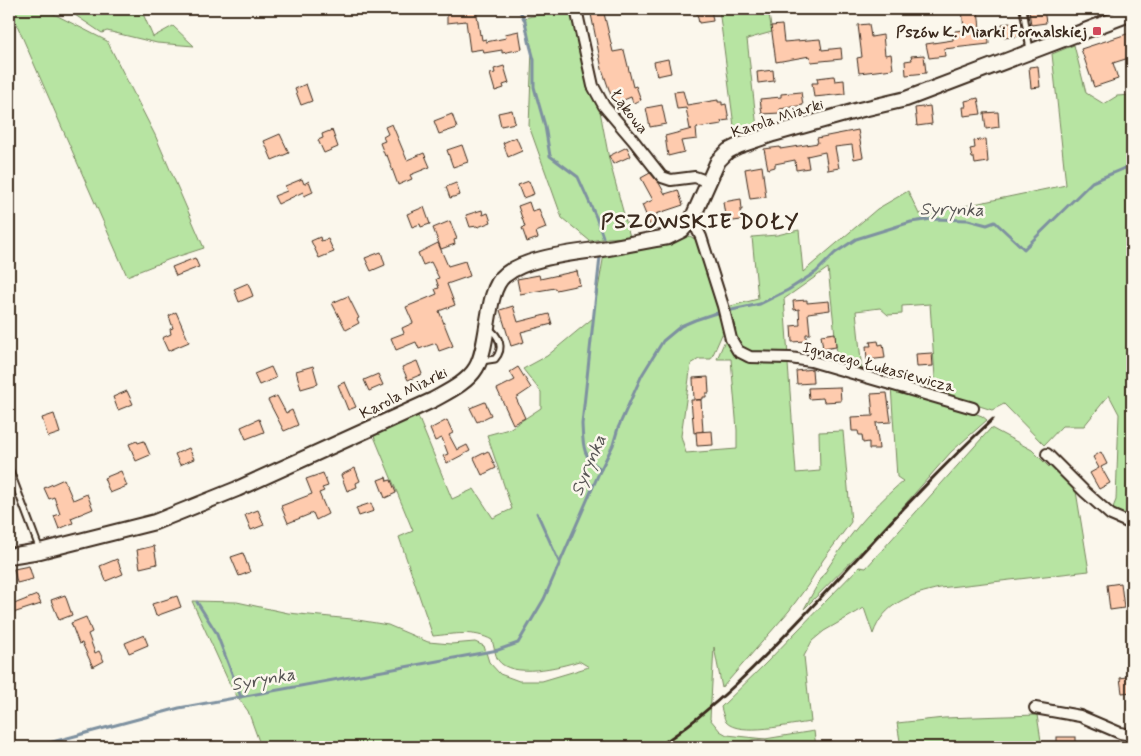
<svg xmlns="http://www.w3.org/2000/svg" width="1141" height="756" font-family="Mynerve,sans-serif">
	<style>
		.green { fill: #b7e4a2; stroke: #798760 }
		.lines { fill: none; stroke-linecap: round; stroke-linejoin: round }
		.stream { stroke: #7e91a0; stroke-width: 3 }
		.building { fill: #fecbae; stroke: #3b2a1e }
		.lane-casing { stroke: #3b2a1e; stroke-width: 9 }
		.street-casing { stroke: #3b2a1e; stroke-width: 14 }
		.secondary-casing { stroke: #3b2a1e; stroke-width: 18 }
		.lane { stroke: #fbf7ec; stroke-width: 5 }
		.street { stroke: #fbf7ec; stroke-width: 10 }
		.secondary { stroke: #fbf7ec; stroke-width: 14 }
		.rail { stroke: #3b2a1e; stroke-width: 3 }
		.poi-dot { fill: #d1495b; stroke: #fbf7ec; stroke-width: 2 }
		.labels { text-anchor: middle; stroke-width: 5; stroke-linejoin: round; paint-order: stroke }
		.poi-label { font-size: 16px; font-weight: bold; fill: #3b2a1e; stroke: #fbf7ec; text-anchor: end }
		.street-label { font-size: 16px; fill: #3b2a1e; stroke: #fbf7ec }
		.water-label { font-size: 18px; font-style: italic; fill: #575554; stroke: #fbf7ec }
		.district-label { font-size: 21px; font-weight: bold; letter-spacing: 1px; fill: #3b2a1e; stroke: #fbf7ec }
	</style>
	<rect width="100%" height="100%" fill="#fbf7ec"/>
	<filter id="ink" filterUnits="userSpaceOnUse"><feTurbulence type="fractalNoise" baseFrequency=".02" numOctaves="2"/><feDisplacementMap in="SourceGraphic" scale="10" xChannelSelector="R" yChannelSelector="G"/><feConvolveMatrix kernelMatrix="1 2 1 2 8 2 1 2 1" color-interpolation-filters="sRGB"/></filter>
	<g filter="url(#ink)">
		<g class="green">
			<polygon points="10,9 44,9 107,41 155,135 204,248 170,259 127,276"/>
			<polygon points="66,9 141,9 153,37 173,26 194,46 157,43 107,31 102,33"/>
			<polygon points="567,9 574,9 583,60 600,111 609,159 630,237 608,238 590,241 562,218 529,126 532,49 523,18"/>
			<polygon points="719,9 768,9 772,32 747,39 757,128 735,134"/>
			<path d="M1074,45L1086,93L1104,104L1117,96L1132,95V520L1112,510L1116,500L1119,414L1109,395L1084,426H1062L1044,445L1004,404L992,410L936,392L930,304L902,306V314L888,315L880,308L856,311L862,371L838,364L828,268L784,299L788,356C773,355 745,357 737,341C732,331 730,318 727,307L758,299L752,237L777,235L799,230L803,272L877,209L908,191L919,214L955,208L1066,185L1052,54Z"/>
			<path d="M690,236L699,242L724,330L711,359H699L691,364L681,436L686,453L737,449V430L731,359H717L726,338L732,353L745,362L788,364L796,473L820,471L819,432L843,431L851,522L823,560L808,585L789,611L722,688L714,647L710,719L720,731L727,735L765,739L814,731L816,747H776L765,739L752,740L741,747H665L657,742L648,747H261L248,711L232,689L192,601L237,602L288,613L352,619L388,625L428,642L451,644L475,642L484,646L489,662L500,674L519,681H542L589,667L579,661C561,667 511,679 498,660C495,655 494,646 492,640C474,630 454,634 433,636L399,537L413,531L373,434L417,414L452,499L474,489L493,518L512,509L487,435L509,429L541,408V392L523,369L547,356L593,318L604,254Z"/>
			<path d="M891,386L966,410L982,416L987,420L951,452L886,526L804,609C832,557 859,519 903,481L897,477Z"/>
			<path d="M991,428L1032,450L1049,467L1051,463L1075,485L1089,571L940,588C909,595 884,603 873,634L864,608L824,631L812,641L804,656L811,722C792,724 739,737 726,722C724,718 722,711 721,707L765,664L859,567L866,568Z"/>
			<polygon points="1037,715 1042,747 901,747 897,723 944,718"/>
		</g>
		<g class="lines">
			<g class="stream">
				<polyline points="519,9 525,21 529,41 534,60 534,87 545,126 550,156 578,177 596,217 603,237"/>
				<path d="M600,257L582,424C583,444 582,458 601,469"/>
				<polyline points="537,513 560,564"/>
				<polyline points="197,602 216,632 241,697"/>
				<polyline points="34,747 179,708 498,650 518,643 544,599 599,473 613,445 618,428 642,375 663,341 681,326 695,320 713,314 760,304 788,290 816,272 835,253 856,239 911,222 932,219 968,220 987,225 995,222 1024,249 1092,182 1132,165"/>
			</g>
		</g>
		<g class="building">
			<polygon points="476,9 480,35 481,34 482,40 486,39 486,42 506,38 505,34 519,31 522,49 502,53 502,50 484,53 483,49 470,51 466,21 447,23 447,10"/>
			<polygon points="590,9 603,9 613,52 624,50 633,87 636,86 641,100 633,103 631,97 614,104 602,69"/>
			<polygon points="696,9 711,9 713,21 699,23"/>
			<polygon points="962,9 978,9 980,29 988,29 989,44 944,49 945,56 929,58 926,44 953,40 953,34 955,33 955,31 964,30"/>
			<polygon points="1044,9 1046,23 1031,25 1029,11"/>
			<polygon points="1018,22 1020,36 1004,38 1002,24"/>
			<polygon points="869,24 871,37 883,35 885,55 891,54 893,69 859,73 857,58 862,57 858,25"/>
			<polygon points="782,25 784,42 820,39 822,50 841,48 842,59 811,62 810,56 776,62 771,26"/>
			<polygon points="1130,33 1132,40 1132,57 1113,63 1118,79 1094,87 1081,49"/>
			<polygon points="924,55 926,73 906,75 905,61 912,60 911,56"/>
			<polygon points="668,59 671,73 657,76 654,62"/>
			<polygon points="504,66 509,83 503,85 504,88 495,91 490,74 495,73 494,69"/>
			<polygon points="1038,66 1040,87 1031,88 1029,67"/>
			<polygon points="773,70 774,81 758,83 757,72"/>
			<polygon points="834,76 835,81 844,80 845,94 814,97 812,83 818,83 817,78"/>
			<polygon points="306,84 312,101 301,105 295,89"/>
			<polygon points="683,91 687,105 718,100 718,102 722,102 722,105 726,104 729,120 721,121 722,124 696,128 697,139 681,141 684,152 668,156 665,136 692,129 690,129 686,108 677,109 674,92"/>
			<polygon points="801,92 803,105 780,109 780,113 762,114 760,99 781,97 781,94"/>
			<polygon points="978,98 981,114 964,116 963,107 966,107 965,101"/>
			<polygon points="662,105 666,124 650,127 646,108"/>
			<polygon points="930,106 932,124 917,126 915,108"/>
			<polygon points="512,110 515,123 501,126 498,113"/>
			<polygon points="998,112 999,127 986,129 984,113"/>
			<polygon points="452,114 457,128 439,134 434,121"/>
			<polygon points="392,124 407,160 424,153 430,167 410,175 412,179 398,185 387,155 385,156 380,143 385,141 383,137 388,134 385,127"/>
			<polygon points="332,130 338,147 324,153 318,140 323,138 322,134"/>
			<polygon points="858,130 863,157 854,159 852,145 835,147 839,168 828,170 825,152 807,156 809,168 796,170 795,160 775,164 775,167 768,169 764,149 780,147 780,149 818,143 817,138"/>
			<polygon points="280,134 289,153 272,160 264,141"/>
			<polygon points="516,137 522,151 508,157 503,143"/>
			<polygon points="986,139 988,162 975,164 974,158 972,158 970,149 975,148 974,141"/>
			<polygon points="462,145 468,162 453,167 447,150"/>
			<polygon points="627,147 631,156 613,164 609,156"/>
			<polygon points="762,166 766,197 750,199 745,169"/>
			<polygon points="650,173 659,183 665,194 678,190 683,205 656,214 659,224 651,227 642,205 653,200 641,178"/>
			<polygon points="302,179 304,184 309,181 313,192 304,196 303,192 278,204 274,196 287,191 285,186"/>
			<polygon points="529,181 534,194 523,198 518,185"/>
			<polygon points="456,183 460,195 450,198 446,187"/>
			<polygon points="741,199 742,210 740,210 741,220 726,222 723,202"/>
			<polygon points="529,202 532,211 539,209 546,228 536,232 538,238 527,242 522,228 525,227 518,206"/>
			<polygon points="424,207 430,224 421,227 420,224 412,227 407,214"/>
			<polygon points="482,210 483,215 488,213 491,222 478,227 477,226 470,227 466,215"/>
			<polygon points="450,221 457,239 454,240 455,244 441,249 433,228"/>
			<polygon points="320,237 321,241 328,239 334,252 319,258 311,241"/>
			<polygon points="438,243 448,266 465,261 470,276 447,284 455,305 439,311 453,346 439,351 436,343 419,349 416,342 396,350 391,338 404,333 402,328 413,323 406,307 437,294 435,289 439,288 436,279 439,278 431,262 423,265 418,253"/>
			<polygon points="381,252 385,265 371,271 365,258"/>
			<polygon points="195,258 199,267 176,276 172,267"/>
			<polygon points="577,271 580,285 556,290 555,288 520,294 517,279 539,275 540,279"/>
			<polygon points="248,283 253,296 239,302 234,289"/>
			<polygon points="348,296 359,318 357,319 359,323 346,330 332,303"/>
			<polygon points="807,300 807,303 829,301 830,310 808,313 810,334 806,334 806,341 792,342 791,326 800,325 799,309 794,310 793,301"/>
			<polygon points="513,306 518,322 549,314 552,324 521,332 524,342 511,346 500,310"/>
			<polygon points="176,312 189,342 168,351 162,338 171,334 170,329 173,328 169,316"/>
			<polygon points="835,333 836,347 823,349 821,335"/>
			<polygon points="878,341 879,345 883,344 885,358 867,360 866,346 871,346 870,342"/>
			<polygon points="932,353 933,366 917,367 916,354"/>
			<polygon points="417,361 422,374 408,380 402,367"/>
			<polygon points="313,366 318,384 301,389 296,371"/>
			<polygon points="271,367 276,378 259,385 254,374"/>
			<polygon points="518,367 531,388 516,398 525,418 513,424 497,389 515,380 510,372"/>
			<polygon points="812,369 813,383 797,384 796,371"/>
			<polygon points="378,374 383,385 369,391 364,380"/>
			<polygon points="708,377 709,393 706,393 706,397 703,397 703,399 695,400 701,400 703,431 694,433 691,400 694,400 693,378"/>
			<polygon points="345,382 356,407 348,410 338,385"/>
			<polygon points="840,387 841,401 824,402 823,398 809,399 808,388"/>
			<polygon points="127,391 133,404 118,410 113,397"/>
			<polygon points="887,393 891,422 876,423 879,449 869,449 869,442 863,443 862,435 859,435 858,431 852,431 851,417 873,416 871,394"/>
			<polygon points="277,396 286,413 292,410 298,425 284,431 268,400"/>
			<polygon points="485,402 491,415 477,422 470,408"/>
			<polygon points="54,414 60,433 48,437 42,418"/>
			<polygon points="259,419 264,432 246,439 241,427"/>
			<polygon points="447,420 453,433 449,435 457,450 467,445 470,451 447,463 443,456 448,454 442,438 435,441 430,429"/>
			<polygon points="712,431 713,445 697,446 696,432"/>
			<polygon points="137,441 138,443 144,441 150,455 136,461 129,444"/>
			<polygon points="189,448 194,459 180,465 175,454"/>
			<polygon points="488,451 496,468 482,475 474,458"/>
			<polygon points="1101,452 1107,464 1101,467 1110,483 1099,489 1090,473 1099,468 1093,457"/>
			<polygon points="355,468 360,481 356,483 357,487 347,491 341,475"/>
			<polygon points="121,471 127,486 110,493 104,478"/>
			<polygon points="323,473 328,486 322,488 324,491 319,493 328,514 316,520 313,513 288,523 281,506 312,494 306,479"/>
			<polygon points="386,477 387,481 391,480 396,493 385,498 378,480"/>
			<polygon points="64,479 73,500 87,494 93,509 71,518 73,523 59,529 54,516 60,514 54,497 49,499 44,488"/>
			<polygon points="371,503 374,511 359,516 356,508"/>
			<polygon points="258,510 264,525 251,530 245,515"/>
			<polygon points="154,546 157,564 140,568 137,550"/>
			<polygon points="243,553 250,572 239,576 231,557"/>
			<polygon points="117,559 123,574 106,581 100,566"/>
			<polygon points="29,566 33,579 17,583 14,569"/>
			<polygon points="1121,583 1124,608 1110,610 1107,585"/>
			<polygon points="37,595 41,604 10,614 9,606"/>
			<polygon points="65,595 72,615 59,620 51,600"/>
			<polygon points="177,596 181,607 156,616 152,604"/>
			<polygon points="86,617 92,632 88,634 95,653 99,651 104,661 93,667 82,643 79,644 71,623"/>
			<polygon points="144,635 148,645 129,653 125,643"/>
			<polygon points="1132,676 1132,692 1122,693 1120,678"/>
			<rect x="1057" y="737" width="19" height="10"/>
		</g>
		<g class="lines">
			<defs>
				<g id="lane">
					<polyline points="1023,9 1030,50"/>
					<path d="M482,361L495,359C505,348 499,335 488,328"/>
					<polyline points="9,468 40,550"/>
				</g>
				<g id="street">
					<polyline points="576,9 593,86 604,106 633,140 662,177 671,180 695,177 709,182"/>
					<polyline points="692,219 701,237 723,306 731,339 738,351 750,357 790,358 811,361 973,408"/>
					<polyline points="1047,454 1085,492 1111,515 1132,524"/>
					<polyline points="1035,708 1080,716 1120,733 1132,735"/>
				</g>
				<path id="secondary" d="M9,556L40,551L155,522L237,489L433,400C447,392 467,383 476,368C490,345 485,290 505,275C528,256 578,253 608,248C628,245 648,240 668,237L682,230L692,219L718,161L728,151L738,146L773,134L859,110L906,99L1132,13"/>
			</defs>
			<use href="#lane" class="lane-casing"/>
			<use href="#street" class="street-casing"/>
			<use href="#secondary" class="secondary-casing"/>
			<use href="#lane" class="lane"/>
			<use href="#street" class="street"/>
			<use href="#secondary" class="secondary"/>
			<path class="rail" d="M658,747C715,709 762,660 809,610C869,546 928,479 993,419"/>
		</g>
	</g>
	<rect class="poi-dot" x="1092" y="26" width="10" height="10" rx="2.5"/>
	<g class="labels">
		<g class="poi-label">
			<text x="1087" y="37">Pszów K. Miarki Fornalskiej</text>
		</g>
		<g class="street-label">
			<text transform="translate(630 111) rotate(52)" y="6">Łąkowa</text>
			<text transform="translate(777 117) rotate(-18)" y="6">Karola Miarki</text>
			<text transform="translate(879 366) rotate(15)" y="6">Ignacego Łukasiewicza</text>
			<text transform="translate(403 392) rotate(-27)" y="6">Karola Miarki</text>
		</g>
		<g class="water-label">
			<text transform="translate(952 209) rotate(1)" y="6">Syrynka</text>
			<text transform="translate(588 465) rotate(-67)" y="6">Syrynka</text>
			<text transform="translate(263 679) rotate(-10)" y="6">Syrynka</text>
		</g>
		<g class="district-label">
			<text x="700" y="228">PSZOWSKIE DOŁY</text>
		</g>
	</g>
	<rect width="1141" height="756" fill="none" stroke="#fbf7ec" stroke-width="30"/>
	<rect x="15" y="15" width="1111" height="726" fill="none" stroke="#3b2a1e" stroke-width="2" filter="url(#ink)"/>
</svg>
